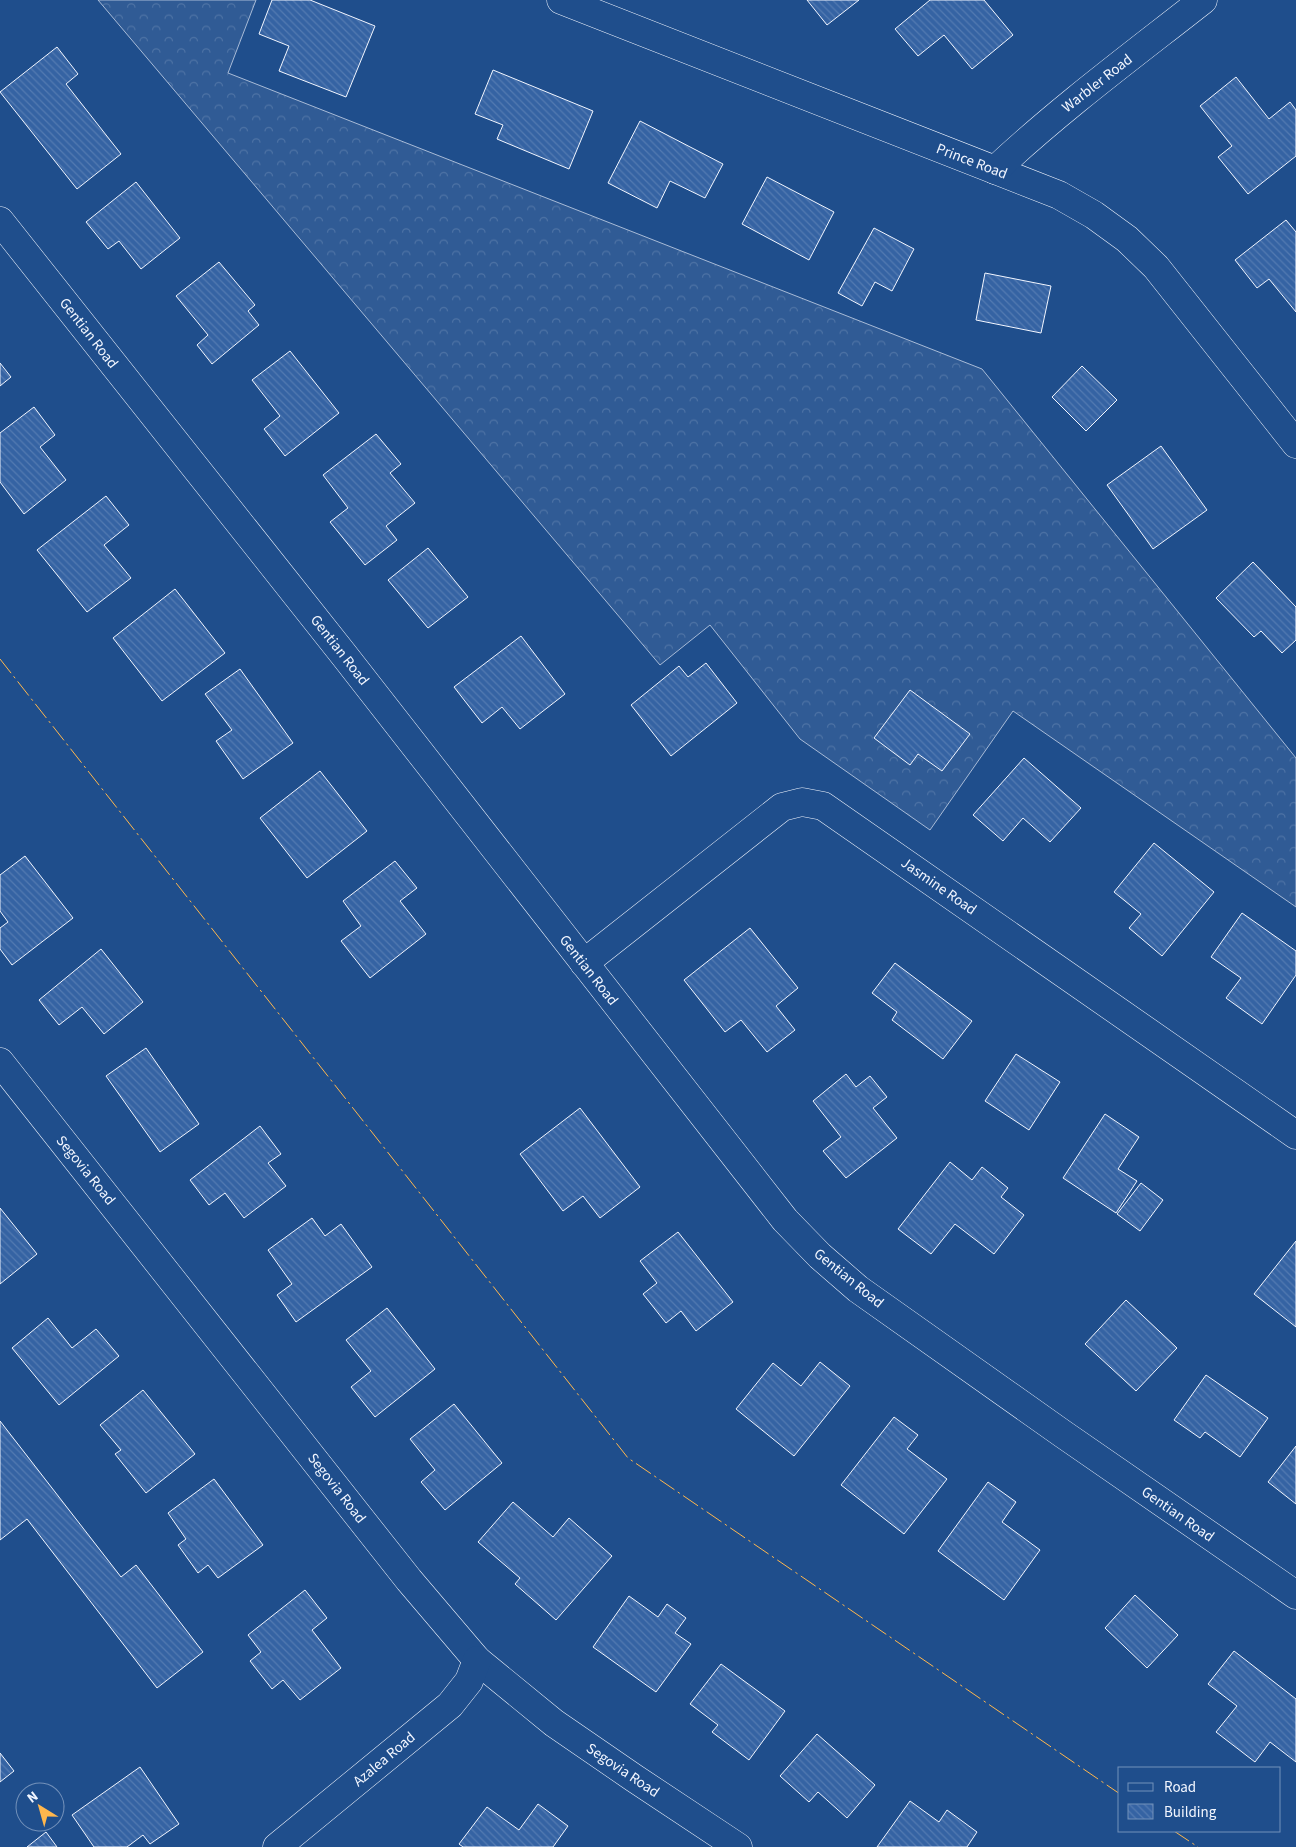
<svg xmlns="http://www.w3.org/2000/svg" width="1296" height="1847" font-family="'Source Sans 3',sans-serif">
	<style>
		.forest { fill: url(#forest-crowns); stroke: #a8bbd7 }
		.building { fill: url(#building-back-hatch); stroke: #f2f6ff }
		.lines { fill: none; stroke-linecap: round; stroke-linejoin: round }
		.minor-casing { stroke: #f2f6ff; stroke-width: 29 }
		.minor { stroke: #1f4e8c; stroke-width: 28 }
		.power { stroke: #ffb74d; stroke-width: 1; stroke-dasharray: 18 4 2.5 4; stroke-linecap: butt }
		.labels { text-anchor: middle; stroke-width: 4; stroke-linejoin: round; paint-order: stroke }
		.street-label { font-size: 15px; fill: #f2f6ff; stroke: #1f4e8c }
	</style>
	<defs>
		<pattern id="forest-crowns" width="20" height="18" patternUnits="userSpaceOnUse" patternTransform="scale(1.25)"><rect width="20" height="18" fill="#305b95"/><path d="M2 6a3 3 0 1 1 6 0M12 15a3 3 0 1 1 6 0" fill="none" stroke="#4e73a5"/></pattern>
		<pattern id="building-back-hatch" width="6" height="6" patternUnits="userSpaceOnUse" patternTransform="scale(1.25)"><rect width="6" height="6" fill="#3563a3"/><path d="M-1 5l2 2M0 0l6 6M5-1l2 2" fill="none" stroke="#537ab1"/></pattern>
	</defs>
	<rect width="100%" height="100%" fill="#1f4e8c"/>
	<polygon class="forest" points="98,0 256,0 228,73 982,369 1296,758 1296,907 1013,711 930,830 800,739 710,625 660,665"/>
	<g class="building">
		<polygon points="272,0 310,0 375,26 346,97 279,71 289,46 259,34"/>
		<polygon points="807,0 859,0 827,25"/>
		<polygon points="930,0 984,0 1013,35 972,69 944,35 918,56 895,29"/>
		<polygon points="57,47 78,74 66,84 121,154 77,189 0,92"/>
		<polygon points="493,70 593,111 569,169 497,139 503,125 475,114"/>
		<polygon points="1236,77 1269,119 1290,102 1296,110 1296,156 1248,194 1218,157 1232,146 1200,106"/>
		<polygon points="640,121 723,164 705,198 670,181 657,208 608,183"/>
		<polygon points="767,177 834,212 809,260 742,224"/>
		<polygon points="136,182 180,238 141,269 119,241 108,249 86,222"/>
		<polygon points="1286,220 1296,232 1296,312 1269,279 1257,288 1235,260"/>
		<polygon points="874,228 914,249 892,291 875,282 862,306 838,293"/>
		<polygon points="219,262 255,305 248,311 259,325 212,364 197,345 208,335 176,296"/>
		<polygon points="985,273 1051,286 1041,333 976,320"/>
		<polygon points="290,351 339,413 285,456 264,429 280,416 252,380"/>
		<polygon points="0,363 11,377 0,386"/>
		<polygon points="1082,366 1117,400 1086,431 1052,397"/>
		<polygon points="34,407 55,435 40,447 66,480 24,514 0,482 0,433"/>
		<polygon points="376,434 401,464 390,473 415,503 386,526 397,540 365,565 330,522 348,508 323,475"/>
		<polygon points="1161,446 1207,510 1153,549 1107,485"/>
		<polygon points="106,496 129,525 104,545 131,578 87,612 37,550"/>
		<polygon points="428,548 468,597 428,628 388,580"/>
		<polygon points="1253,562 1296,607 1296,640 1282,653 1261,631 1254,637 1216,598"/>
		<polygon points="175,589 225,653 162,701 113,638"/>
		<polygon points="521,636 565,694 520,729 502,707 482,723 454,687"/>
		<polygon points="706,663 737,703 671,756 631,705 679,666 688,677"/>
		<polygon points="240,669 293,743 243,779 216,741 232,730 205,694"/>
		<polygon points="910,690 970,734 942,771 918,754 910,765 874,738"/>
		<polygon points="1024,758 1081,808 1050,842 1023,818 1003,841 973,815"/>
		<polygon points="320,771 367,831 307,878 260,818"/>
		<polygon points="1154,843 1214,892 1162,956 1129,928 1141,914 1114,892"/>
		<polygon points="25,856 73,918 12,965 0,949 0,928 8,922 0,911 0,875"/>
		<polygon points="395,861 417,888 400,901 426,934 370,978 341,941 361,926 343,901"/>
		<polygon points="1242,913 1296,951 1296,975 1262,1024 1226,998 1241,978 1211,957"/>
		<polygon points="750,928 798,988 776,1006 795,1030 767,1052 741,1020 725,1032 684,980"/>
		<polygon points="101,949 143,1002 104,1034 82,1007 59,1025 39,1000"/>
		<polygon points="895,963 972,1021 943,1059 892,1020 897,1012 872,993"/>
		<polygon points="146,1048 199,1124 160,1152 106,1076"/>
		<polygon points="1016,1054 1060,1082 1029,1130 985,1101"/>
		<polygon points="846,1074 856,1087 870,1076 887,1097 873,1108 897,1138 846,1178 823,1151 841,1137 813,1101"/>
		<polygon points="580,1108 640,1187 600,1218 583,1196 563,1211 520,1154"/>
		<polygon points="1105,1114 1139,1137 1118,1169 1137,1181 1116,1213 1063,1178"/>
		<polygon points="260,1126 281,1154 268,1163 286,1186 244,1218 225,1193 209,1205 190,1180"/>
		<polygon points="950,1162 972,1180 982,1167 1008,1188 1001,1197 1024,1215 994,1254 955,1224 931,1254 898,1229"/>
		<polygon points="1141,1183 1163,1200 1140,1231 1117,1214"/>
		<polygon points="0,1208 37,1254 0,1284"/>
		<polygon points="312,1218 325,1236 341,1224 372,1267 296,1322 277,1295 292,1284 268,1250"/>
		<polygon points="678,1232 733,1302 696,1331 681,1311 666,1323 643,1294 657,1283 640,1261"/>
		<polygon points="1296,1241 1296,1327 1254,1294"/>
		<polygon points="1126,1300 1177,1348 1136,1391 1085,1344"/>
		<polygon points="387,1308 435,1369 375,1417 351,1387 371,1371 346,1340"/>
		<polygon points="48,1318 72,1348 96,1329 119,1356 59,1405 12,1348"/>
		<polygon points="820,1362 850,1386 794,1456 736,1409 773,1363 801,1386"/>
		<polygon points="1206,1375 1268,1418 1240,1457 1205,1432 1200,1438 1174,1420"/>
		<polygon points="143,1390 195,1454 146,1493 115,1454 121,1450 100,1425"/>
		<polygon points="454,1404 502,1463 445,1510 421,1482 435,1470 410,1439"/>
		<polygon points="894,1417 918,1435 907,1449 947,1479 904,1534 841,1485"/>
		<polygon points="0,1421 121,1577 136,1565 203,1652 157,1688 27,1519 0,1540"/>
		<polygon points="1296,1446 1296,1504 1268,1482"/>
		<polygon points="214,1479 263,1545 218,1578 208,1565 198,1573 178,1545 186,1539 168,1513"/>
		<polygon points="988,1482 1016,1502 1002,1522 1040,1550 1004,1600 938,1551"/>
		<polygon points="513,1502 553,1537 569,1518 612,1556 556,1620 515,1584 520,1578 478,1542"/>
		<polygon points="305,1590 327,1618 312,1630 341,1668 300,1700 283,1680 272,1689 250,1661 261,1652 248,1635"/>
		<polygon points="1135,1595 1178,1635 1147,1668 1105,1628"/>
		<polygon points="629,1596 658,1617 667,1604 686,1618 675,1633 691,1644 656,1692 593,1647"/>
		<polygon points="1234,1651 1296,1699 1296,1762 1270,1742 1255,1762 1216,1732 1237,1706 1208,1684"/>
		<polygon points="721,1664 785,1711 749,1760 712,1732 718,1725 690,1704"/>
		<polygon points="817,1734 875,1785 847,1818 818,1792 809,1802 780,1776"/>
		<polygon points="0,1753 14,1771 0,1782"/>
		<polygon points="140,1767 179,1824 150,1844 143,1835 127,1847 94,1847 72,1815"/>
		<polygon points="910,1801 939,1822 947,1810 977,1832 967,1847 877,1847"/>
		<polygon points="538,1804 568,1826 553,1847 463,1847 459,1844 487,1807 519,1830"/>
		<polygon points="46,1832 57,1847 27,1847"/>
	</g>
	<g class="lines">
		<defs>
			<g id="minor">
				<polyline points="561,0 1059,195 1094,215 1127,239 1156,267 1296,444"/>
				<path d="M995,170C1060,109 1133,55 1203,0"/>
				<polyline points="0,221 344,655 785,1220 820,1256 858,1289 1063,1434 1296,1595"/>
				<polyline points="584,963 782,807 802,802 823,806 1296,1135"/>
				<polyline points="0,1062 409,1580 477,1660 554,1723 634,1778 738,1847"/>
				<polyline points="277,1847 450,1705 469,1681 477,1660"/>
			</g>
		</defs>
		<use href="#minor" class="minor-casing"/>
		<use href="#minor" class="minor"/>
		<g class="power">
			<polyline points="0,659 628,1458 1120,1794"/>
			<polyline points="1174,1831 1198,1847"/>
		</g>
	</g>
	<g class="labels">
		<g class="street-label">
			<text transform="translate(1097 83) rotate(-38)" y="5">Warbler Road</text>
			<text transform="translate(972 161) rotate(21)" y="5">Prince Road</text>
			<text transform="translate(89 333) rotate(52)" y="5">Gentian Road</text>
			<text transform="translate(340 650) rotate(52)" y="5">Gentian Road</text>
			<text transform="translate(939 886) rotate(35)" y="5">Jasmine Road</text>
			<text transform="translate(589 970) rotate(52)" y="5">Gentian Road</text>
			<text transform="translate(86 1170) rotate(51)" y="5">Segovia Road</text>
			<text transform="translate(849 1278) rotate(39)" y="5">Gentian Road</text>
			<text transform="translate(337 1488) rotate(52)" y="5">Segovia Road</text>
			<text transform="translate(1178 1514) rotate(35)" y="5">Gentian Road</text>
			<text transform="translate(384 1759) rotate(-40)" y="5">Azalea Road</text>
			<text transform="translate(623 1770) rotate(34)" y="5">Segovia Road</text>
		</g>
	</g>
	<rect x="1118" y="1767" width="162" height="65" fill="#1f4e8c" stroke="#7391ba"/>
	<rect x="1128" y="1783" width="25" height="8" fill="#1f4e8c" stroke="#7391ba"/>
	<text x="1164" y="1792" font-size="15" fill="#f2f6ff">Road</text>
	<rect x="1128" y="1804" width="25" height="15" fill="url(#building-back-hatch)" stroke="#7391ba"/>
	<text x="1164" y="1817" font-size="15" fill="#f2f6ff">Building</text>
	<g transform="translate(40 1807) rotate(323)"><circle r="24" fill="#1f4e8c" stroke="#7391ba"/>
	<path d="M0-4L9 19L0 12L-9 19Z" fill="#ffb74d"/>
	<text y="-8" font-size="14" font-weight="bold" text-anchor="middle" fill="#f2f6ff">N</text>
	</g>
</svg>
